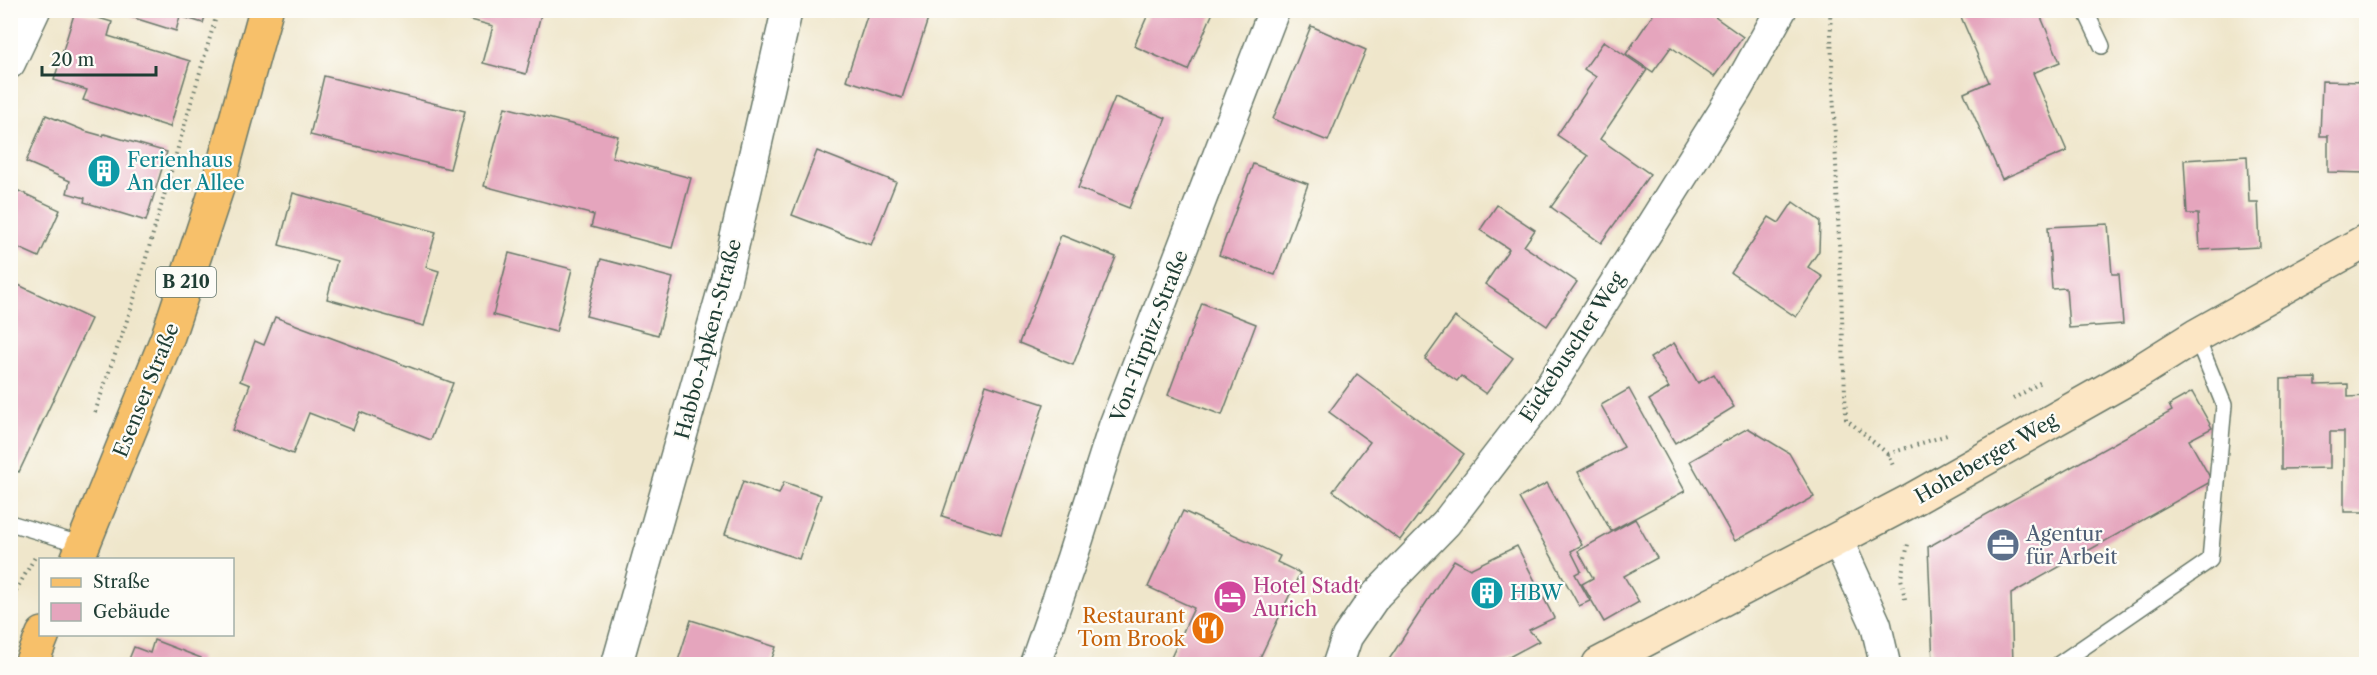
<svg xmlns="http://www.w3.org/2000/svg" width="2377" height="675" font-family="'Libre Caslon Text',serif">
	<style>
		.building { fill: #e5a5bd }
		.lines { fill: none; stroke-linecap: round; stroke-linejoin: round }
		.lane-casing { stroke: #687869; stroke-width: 18 }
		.street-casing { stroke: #687869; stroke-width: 33 }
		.secondary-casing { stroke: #687869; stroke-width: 36 }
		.primary-casing { stroke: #687869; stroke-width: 36 }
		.path { stroke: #687869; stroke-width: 4; stroke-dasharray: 1.5 4.5; stroke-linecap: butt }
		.lane { stroke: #fff; stroke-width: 15 }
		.street { stroke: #fff; stroke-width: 30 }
		.secondary { stroke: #fce6c4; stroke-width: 33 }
		.primary { stroke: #f7c06b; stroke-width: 33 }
		.labels { text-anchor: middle; stroke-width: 4.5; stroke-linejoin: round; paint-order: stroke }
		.shield { fill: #fdfcf7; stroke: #62766e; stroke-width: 1.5 }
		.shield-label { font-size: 18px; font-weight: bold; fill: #1f3d34 }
		.culture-label { font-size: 20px; fill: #0d838f; stroke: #fdfcf7; text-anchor: start }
		.street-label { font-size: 20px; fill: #1f3d34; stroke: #fdfcf7 }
		.service-label { font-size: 20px; fill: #4e5e75; stroke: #fdfcf7; text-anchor: start }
		.hotel-label { font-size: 20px; fill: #b23c85; stroke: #fdfcf7; text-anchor: start }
		.food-label { font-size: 20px; fill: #c56008; stroke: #fdfcf7; text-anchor: end }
	</style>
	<rect width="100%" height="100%" fill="#fdfcf7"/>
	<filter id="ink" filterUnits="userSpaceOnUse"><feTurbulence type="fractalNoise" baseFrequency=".0167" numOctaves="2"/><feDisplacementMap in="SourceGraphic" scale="12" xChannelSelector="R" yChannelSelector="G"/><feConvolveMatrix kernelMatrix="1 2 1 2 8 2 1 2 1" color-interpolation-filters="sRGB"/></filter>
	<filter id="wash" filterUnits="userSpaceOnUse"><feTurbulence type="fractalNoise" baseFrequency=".008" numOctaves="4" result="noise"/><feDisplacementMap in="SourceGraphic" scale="24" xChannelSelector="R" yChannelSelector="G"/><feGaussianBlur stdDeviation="1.35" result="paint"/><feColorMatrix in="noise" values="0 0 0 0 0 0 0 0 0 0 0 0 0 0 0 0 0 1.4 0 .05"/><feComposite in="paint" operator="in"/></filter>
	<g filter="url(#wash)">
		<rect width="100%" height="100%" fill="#efe6cb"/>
		<g id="blocks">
			<g class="building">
				<polygon points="133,10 207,10 203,23 180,16 176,31 131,17"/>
				<polygon points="462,10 542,10 526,74 483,63 493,26 460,17"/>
				<polygon points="869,10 931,10 902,98 846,80"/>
				<polygon points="1150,10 1214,10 1188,70 1134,46"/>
				<polygon points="1656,10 1705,10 1743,37 1714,77 1671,47 1653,72 1626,54"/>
				<polygon points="1958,10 2038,10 2060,62 2033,73 2067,151 2002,179 1964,93 1989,82"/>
				<polygon points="75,11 112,22 108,36 190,61 170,127 83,100 87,90 54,80"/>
				<polygon points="1311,26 1366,50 1328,141 1273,119"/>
				<polygon points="1604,41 1647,70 1600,139 1650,174 1601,243 1551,207 1588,156 1557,135 1596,77 1584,69"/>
				<polygon points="324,76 465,111 450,169 310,135"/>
				<polygon points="2322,81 2366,82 2366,173 2328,172 2328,136 2320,136"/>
				<polygon points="1115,97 1166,118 1129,208 1078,188"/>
				<polygon points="505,107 618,136 612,157 691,178 672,248 591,227 594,215 484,186"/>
				<polygon points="46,115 85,131 103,136 104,134 167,152 146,221 84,202 85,198 67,193 70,181 26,162"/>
				<polygon points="817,151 896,182 871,245 792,215"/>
				<polygon points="2247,156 2249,202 2258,202 2260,247 2200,250 2198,214 2187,214 2184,160"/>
				<polygon points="1253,164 1308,184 1275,275 1219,255"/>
				<polygon points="10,187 60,210 39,257 10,244"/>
				<polygon points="293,193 436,232 426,267 439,271 424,326 327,299 337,261 279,245"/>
				<polygon points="1793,202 1820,221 1819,251 1808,267 1823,277 1796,317 1731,273 1769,217 1779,223"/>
				<polygon points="1497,205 1535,230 1524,246 1577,282 1547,326 1485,284 1509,249 1480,230"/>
				<polygon points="2108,224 2112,274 2119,274 2123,324 2069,328 2066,288 2052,289 2048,227"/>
				<polygon points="1061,235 1116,257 1073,365 1019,343"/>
				<polygon points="509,253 572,269 556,332 493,315"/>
				<polygon points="601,259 673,278 658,335 586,316"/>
				<polygon points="10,281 91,319 19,472 10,468"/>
				<polygon points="1202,303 1256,324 1222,415 1168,395"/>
				<polygon points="275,317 453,383 431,440 360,412 353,430 309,413 293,454 232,430 250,385 240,381 255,341 264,345"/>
				<polygon points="1455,317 1513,358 1486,394 1461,376 1457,381 1425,359"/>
				<polygon points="1674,343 1698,383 1714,374 1734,407 1675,443 1649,400 1669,388 1650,358"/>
				<polygon points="1357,374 1464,454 1400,540 1333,491 1370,442 1329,412"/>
				<polygon points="2316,378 2316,385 2348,384 2348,397 2366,396 2366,512 2344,512 2344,432 2330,432 2330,468 2281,469 2281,379"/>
				<polygon points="986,385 1044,404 1001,535 942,516"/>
				<polygon points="1629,389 1685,491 1611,531 1578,472 1624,447 1601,405"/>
				<polygon points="2192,392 2212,428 2189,440 2212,481 2011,594 2013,664 1933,664 1928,547 2172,411 2169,405"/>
				<polygon points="1748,428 1789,453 1814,497 1735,541 1690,461"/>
				<polygon points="743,481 779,494 784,482 821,495 799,559 725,534"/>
				<polygon points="1547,483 1582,545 1571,551 1581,571 1575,574 1590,601 1579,606 1519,498"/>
				<polygon points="1183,511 1280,556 1277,562 1300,573 1257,664 1168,664 1194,608 1148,587"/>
				<polygon points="1635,519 1657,558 1624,576 1639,602 1604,622 1582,584 1593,578 1578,551"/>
				<polygon points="1517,546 1554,618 1529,630 1539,641 1496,664 1386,664 1454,560 1470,569"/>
				<polygon points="691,620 776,647 770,664 677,664"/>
				<polygon points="154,640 201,658 199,664 127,664 134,647 150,653"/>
			</g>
		</g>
	</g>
	<g filter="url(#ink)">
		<use href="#blocks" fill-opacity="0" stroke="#687869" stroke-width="1.5"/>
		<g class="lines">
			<defs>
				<g id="lane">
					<polyline points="2085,10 2102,46"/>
					<polyline points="10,523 83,545"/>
					<polyline points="2059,664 2210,560 2224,405 2196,336"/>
				</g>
				<g id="street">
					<polyline points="10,63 35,10"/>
					<polyline points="1838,541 1876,625 1885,664"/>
					<polyline points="617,664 726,279 787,10"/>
					<polyline points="1035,664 1071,561 1114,426 1274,10"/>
					<polyline points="1338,664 1347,637 1376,595 1446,523 1546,393 1737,89 1781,10"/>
				</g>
				<polyline id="secondary" points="1599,664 1910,501 2137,373 2196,336 2366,241"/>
				<g id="primary">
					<polyline points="77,560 168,336 218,185 266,10"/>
					<polyline points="31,664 43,634"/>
				</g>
			</defs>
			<use href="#lane" class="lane-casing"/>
			<use href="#street" class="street-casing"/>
			<use href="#secondary" class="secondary-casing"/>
			<use href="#primary" class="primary-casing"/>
			<g class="path">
				<polyline points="1830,10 1846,419 1888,454 1894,468"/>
				<polyline points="2013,399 2043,381"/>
				<polyline points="95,412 132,306 218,10"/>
				<polyline points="1888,454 1947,435"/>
				<polyline points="1905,599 1901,578 1908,544"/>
				<polyline points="10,601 35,557"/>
			</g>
			<use href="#lane" class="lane"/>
			<use href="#street" class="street"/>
			<use href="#secondary" class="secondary"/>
			<use href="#primary" class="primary"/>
		</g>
	</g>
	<defs>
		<symbol id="building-disc" viewBox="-11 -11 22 22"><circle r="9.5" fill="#0f9aa8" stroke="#fdfcf7"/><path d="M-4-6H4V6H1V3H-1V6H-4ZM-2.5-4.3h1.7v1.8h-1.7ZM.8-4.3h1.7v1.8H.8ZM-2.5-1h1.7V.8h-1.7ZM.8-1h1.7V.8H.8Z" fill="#fff"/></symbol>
		<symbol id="office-disc" viewBox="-11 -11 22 22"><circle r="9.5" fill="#5c6f8a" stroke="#fdfcf7"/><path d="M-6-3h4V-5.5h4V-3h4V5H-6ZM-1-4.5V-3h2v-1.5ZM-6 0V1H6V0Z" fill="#fff"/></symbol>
		<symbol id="hotel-disc" viewBox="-11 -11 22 22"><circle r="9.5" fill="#d1479c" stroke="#fdfcf7"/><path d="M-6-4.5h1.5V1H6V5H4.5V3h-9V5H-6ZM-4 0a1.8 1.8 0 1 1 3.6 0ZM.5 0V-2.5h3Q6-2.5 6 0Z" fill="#fff"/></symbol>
		<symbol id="restaurant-disc" viewBox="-11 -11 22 22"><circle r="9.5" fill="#e8710a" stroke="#fdfcf7"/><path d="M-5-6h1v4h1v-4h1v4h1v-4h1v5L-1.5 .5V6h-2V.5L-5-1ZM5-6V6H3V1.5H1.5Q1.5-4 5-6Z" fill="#fff"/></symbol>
	</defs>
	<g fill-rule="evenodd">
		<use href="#building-disc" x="85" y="152" width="38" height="38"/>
		<use href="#office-disc" x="1984" y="526" width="38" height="38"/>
		<use href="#building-disc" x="1468" y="574" width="38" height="38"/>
		<use href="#hotel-disc" x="1211" y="578" width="38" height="38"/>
		<use href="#restaurant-disc" x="1189" y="609" width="38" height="38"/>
	</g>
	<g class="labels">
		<rect class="shield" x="156" y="267" width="60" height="30" rx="4.5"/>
		<g class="shield-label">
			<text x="186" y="288">B 210</text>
		</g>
		<g class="culture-label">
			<text x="127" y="167">Ferienhaus<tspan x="127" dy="23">An der Allee</tspan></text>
			<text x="1510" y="600">HBW</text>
		</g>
		<g class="street-label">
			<text transform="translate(1149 336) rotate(-69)" y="7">Von-Tirpitz-Straße</text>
			<text transform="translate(708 339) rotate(-75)" y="7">Habbo-Apken-Straße</text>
			<text transform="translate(1572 347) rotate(-57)" y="7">Eickebuscher Weg</text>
			<text transform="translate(146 390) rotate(-68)" y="7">Esenser Straße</text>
			<text transform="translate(1986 458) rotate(-30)" y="7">Hoheberger Weg</text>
		</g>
		<g class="service-label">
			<text x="2026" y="541">Agentur<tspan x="2026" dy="23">für Arbeit</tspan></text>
		</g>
		<g class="hotel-label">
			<text x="1253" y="593">Hotel Stadt<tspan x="1253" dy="23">Aurich</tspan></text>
		</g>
		<g class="food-label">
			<text x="1185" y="623">Restaurant<tspan x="1185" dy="23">Tom Brook</tspan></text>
		</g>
	</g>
	<rect width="2377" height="675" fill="none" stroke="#fdfcf7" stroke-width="36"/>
	<rect x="39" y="558" width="195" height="78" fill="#fdfcf7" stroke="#a4b0a9" stroke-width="1.5"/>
	<rect x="51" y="578" width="30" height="9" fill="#f7c06b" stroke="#a4b0a9" stroke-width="1.5"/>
	<text x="93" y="588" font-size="18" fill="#1f3d34">Straße</text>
	<rect x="51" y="603" width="30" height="18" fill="#e5a5bd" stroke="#a4b0a9" stroke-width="1.5"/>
	<text x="93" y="618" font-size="18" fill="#1f3d34">Gebäude</text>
	<path d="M42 66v9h114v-9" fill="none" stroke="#1f3d34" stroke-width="3"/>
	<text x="51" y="66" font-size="18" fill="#1f3d34" stroke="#fdfcf7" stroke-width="4.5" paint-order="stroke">20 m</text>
</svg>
